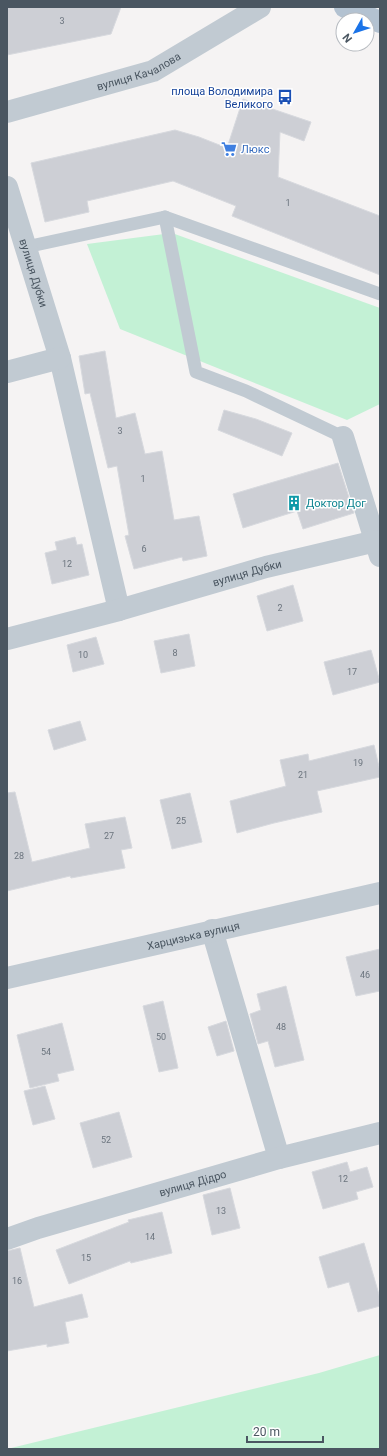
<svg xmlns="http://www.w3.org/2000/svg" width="387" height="1456" font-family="Roboto,sans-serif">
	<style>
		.green { fill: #c3f1d5 }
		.building { fill: #cdcfd5; stroke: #d7d9de }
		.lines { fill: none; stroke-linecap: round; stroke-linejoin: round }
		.lane { stroke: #c1cad2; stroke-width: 13 }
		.street { stroke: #c1cad2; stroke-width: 22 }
		.primary { stroke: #b3c2d1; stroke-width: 22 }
		.labels { text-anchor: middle; stroke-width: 3; stroke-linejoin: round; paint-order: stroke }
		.number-label { font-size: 9px; fill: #6b747e }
		.street-label { font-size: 11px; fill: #4a5661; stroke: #fff }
		.transit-label { font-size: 11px; fill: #164399; stroke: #fff; text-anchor: end }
		.shop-label { font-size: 11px; fill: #366cbe; stroke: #fff; text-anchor: start }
		.culture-label { font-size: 11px; fill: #0d838f; stroke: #fff; text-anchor: start }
	</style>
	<rect width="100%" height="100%" fill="#f5f3f3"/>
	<g class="green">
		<polygon points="172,233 380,308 380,404 347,420 120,329 87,244"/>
		<polygon points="380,1355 380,1449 7,1449 319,1373"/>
	</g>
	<g class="building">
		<polygon points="7,7 121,7 111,34 7,55"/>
		<polygon points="243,99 311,122 304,141 280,132 278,177 380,216 380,275 232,216 236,206 173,181 87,201 89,212 45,222 31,163 175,130 199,137 227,148"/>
		<polygon points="105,351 116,418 135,413 145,454 162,451 174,520 199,516 207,556 183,561 182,557 134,569 125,536 129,535 117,466 108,468 90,393 85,394 79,356"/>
		<polygon points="224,410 256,419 292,433 282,456 218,430"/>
		<polygon points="338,463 354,513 303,529 297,511 243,528 233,494"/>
		<polygon points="75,537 77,545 82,544 89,575 52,584 45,553 57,550 55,542"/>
		<polygon points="293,585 303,621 267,631 257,596"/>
		<polygon points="189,634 195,666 161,673 154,641"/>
		<polygon points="96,637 104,664 73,672 67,645"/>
		<polygon points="371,650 380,682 333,695 324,662"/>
		<polygon points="80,721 86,740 54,750 48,730"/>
		<polygon points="374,745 380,771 380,777 317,791 322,812 274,823 237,833 230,801 286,786 280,760 308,754 309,761"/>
		<polygon points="15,792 32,862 90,848 85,824 125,817 132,848 121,850 125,868 71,878 70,876 7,891 7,793"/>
		<polygon points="190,793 202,842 172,849 160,800"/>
		<polygon points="380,949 380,991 356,996 346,957"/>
		<polygon points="286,986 304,1060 275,1067 268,1041 258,1044 250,1014 261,1010 257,994"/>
		<polygon points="163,1001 178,1068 159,1072 143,1006"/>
		<polygon points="226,1021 234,1051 217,1056 208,1027"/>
		<polygon points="62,1023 74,1070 57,1074 59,1081 30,1088 17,1035"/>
		<polygon points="45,1086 55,1119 33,1125 24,1091"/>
		<polygon points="119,1112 132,1157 93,1168 80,1123"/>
		<polygon points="347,1162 350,1172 367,1167 373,1187 356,1192 358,1199 323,1209 312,1172"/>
		<polygon points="230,1188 240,1228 212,1235 203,1195"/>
		<polygon points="162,1212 172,1253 131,1263 130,1261 69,1284 56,1250 129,1222 128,1220"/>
		<polygon points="364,1243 380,1298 380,1306 358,1312 349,1282 328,1288 319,1257"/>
		<polygon points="20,1248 34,1307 82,1294 88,1317 65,1322 69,1343 47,1347 47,1344 7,1351 7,1251"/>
	</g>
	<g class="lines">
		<g class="lane">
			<polyline points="165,217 380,294"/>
			<polyline points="26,247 165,217 196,372 246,391 343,437"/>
		</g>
		<g class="street">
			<path id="s1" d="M7,112L153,71L260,7"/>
			<path id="s2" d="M7,187L60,358L119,610"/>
			<polyline points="7,372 60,358"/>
			<polyline points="343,437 380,556"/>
			<path id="s3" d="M7,639L119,610L266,567L376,541"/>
			<polyline points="212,930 279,1158"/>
			<path id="s4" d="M7,978L380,893"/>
			<path id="s5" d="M7,1239L38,1228L279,1158L380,1133"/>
		</g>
		<polyline class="primary" points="345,7 380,22"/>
	</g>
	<defs>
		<symbol id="bus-bare" viewBox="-9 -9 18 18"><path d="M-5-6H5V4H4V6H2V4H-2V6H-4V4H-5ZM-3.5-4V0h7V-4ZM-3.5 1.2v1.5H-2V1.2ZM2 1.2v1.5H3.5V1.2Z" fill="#1a4fb4" stroke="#fff" stroke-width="2.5" paint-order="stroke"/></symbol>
		<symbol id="supermarket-bare" viewBox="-9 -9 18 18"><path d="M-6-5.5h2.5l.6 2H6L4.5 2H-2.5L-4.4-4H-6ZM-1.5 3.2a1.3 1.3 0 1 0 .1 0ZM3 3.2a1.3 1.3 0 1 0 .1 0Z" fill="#3f7fe0" stroke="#fff" stroke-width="2.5" paint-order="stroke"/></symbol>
		<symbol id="building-bare" viewBox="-9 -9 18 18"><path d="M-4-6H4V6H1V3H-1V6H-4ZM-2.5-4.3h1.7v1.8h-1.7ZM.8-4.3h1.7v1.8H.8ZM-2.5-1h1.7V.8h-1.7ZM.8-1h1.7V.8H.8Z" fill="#0f9aa8" stroke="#fff" stroke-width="2.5" paint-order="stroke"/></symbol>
	</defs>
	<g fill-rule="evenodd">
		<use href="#bus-bare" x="274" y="86" width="22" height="22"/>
		<use href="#supermarket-bare" x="218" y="138" width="22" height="22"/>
		<use href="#building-bare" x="283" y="492" width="22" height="22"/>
	</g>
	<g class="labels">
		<g class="number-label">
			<text x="62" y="24">3</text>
			<text x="288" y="206">1</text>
			<text x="120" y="434">3</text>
			<text x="143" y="482">1</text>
			<text x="144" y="552">6</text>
			<text x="67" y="567">12</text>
			<text x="280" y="611">2</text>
			<text x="175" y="656">8</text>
			<text x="83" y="658">10</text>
			<text x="352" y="675">17</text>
			<text x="358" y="766">19</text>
			<text x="303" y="778">21</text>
			<text x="181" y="824">25</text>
			<text x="109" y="839">27</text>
			<text x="19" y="859">28</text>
			<text x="365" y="978">46</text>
			<text x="281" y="1030">48</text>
			<text x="161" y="1040">50</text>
			<text x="46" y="1055">54</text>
			<text x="106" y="1143">52</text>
			<text x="343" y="1182">12</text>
			<text x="221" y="1214">13</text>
			<text x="150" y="1240">14</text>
			<text x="86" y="1261">15</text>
			<text x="17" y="1284">16</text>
		</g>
		<g class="street-label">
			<text dy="4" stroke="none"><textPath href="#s1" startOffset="138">вулиця Качалова</textPath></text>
			<text dy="4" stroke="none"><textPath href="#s2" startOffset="90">вулиця Дубки</textPath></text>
			<text dy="4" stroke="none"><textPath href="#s3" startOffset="249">вулиця Дубки</textPath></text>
			<text dy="4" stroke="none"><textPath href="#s4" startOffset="191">Харцизька вулиця</textPath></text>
			<text dy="4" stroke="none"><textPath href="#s5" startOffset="194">вулиця Дідро</textPath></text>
		</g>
		<g class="transit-label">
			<text x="273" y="95">площа Володимира<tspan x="273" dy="13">Великого</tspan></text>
		</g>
		<g class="shop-label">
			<text x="241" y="153">Люкс</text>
		</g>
		<g class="culture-label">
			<text x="306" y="507">Доктор Дог</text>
		</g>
	</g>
	<rect width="387" height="1456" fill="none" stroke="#4a5661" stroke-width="16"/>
	<g transform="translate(355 32) rotate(231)"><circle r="19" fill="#ffffff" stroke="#b7bbc0"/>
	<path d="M0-3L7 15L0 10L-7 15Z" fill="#1a73e8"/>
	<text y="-6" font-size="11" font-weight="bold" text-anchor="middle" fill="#4a5661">N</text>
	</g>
	<path d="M247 1436v6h76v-6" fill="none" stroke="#4a5661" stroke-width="2"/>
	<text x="253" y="1436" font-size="12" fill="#4a5661" stroke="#ffffff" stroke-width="3" paint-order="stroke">20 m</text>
</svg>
